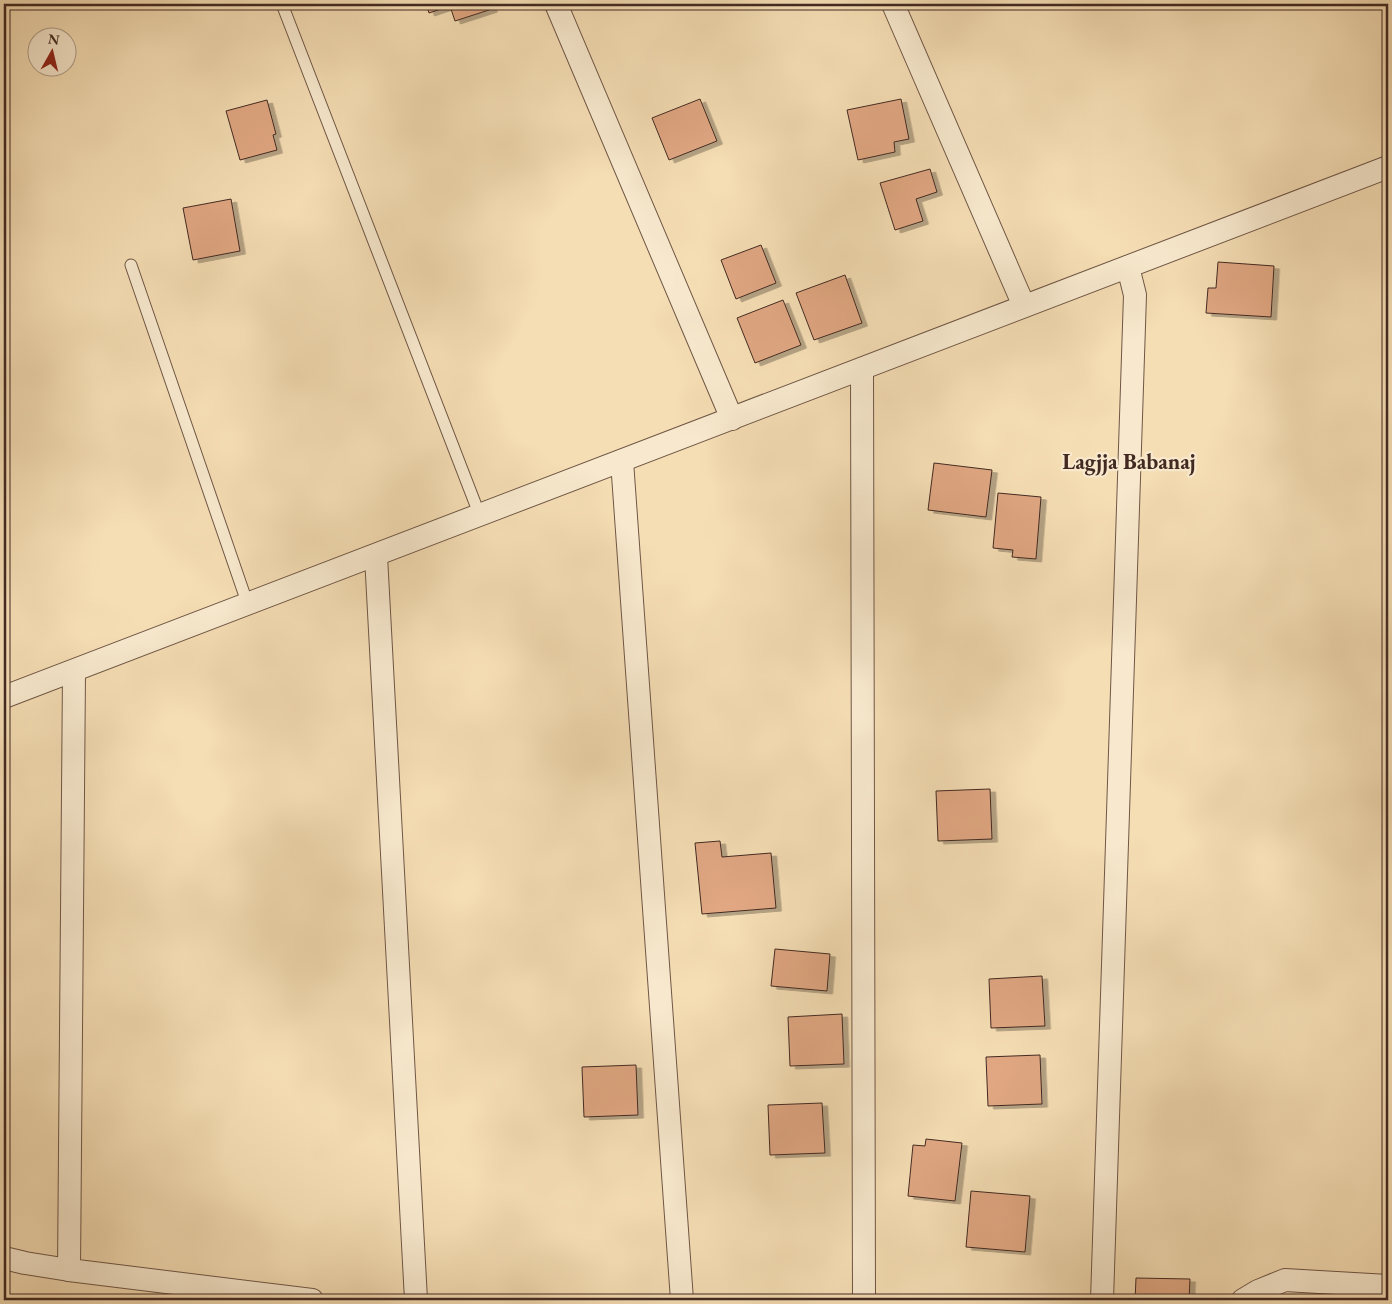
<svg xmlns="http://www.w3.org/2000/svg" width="1392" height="1304" font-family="'EB Garamond',serif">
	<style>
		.building { fill: #e0a782; stroke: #422a22; filter: url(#shadow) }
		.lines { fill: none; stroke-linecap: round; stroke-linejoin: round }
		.service-casing { stroke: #6f5746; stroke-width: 13 }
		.minor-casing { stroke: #6f5746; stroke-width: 24 }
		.service { stroke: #f8e9ce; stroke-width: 11 }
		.minor { stroke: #f8e9ce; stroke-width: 22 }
		.labels { text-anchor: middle; stroke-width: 4.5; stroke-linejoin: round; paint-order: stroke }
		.district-label { font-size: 22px; font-weight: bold; fill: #422a22; stroke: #f8e9ce }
	</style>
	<defs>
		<filter id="shadow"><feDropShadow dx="5.5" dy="3" stdDeviation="0" flood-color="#0004"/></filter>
	</defs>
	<rect width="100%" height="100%" fill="#f5ddb4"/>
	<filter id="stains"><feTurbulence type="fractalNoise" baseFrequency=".004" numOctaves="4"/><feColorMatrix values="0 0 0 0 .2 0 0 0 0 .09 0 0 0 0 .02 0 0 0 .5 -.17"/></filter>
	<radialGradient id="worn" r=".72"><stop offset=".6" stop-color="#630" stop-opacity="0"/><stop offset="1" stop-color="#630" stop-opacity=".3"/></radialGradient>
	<g class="building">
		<polygon points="426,4 490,4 492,9 455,21 450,6 429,13"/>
		<polygon points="700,99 717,141 669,160 652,118"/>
		<polygon points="901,99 909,139 894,142 895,152 858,160 847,110"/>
		<polygon points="267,100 276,134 273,135 277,150 240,160 226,111"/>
		<polygon points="930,169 937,192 916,199 923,221 895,230 880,183"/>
		<polygon points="231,199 240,251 193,260 183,208"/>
		<polygon points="761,245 776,283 736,299 721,260"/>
		<polygon points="1218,262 1274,266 1271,317 1206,313 1208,288 1216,288"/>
		<polygon points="845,275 862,323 814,340 796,293"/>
		<polygon points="783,300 801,345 755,363 737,318"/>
		<polygon points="934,463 992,470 986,517 928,510"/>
		<polygon points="998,493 1041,497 1036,559 1012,557 1013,550 993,548"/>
		<polygon points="990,789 992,839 938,841 936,791"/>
		<polygon points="720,841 722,857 771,853 776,908 702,914 695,843"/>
		<polygon points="775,949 830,954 827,991 771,986"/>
		<polygon points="1042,976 1045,1026 991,1028 989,979"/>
		<polygon points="842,1014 844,1064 790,1066 788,1017"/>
		<polygon points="1040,1055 1042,1104 988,1106 986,1057"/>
		<polygon points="636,1065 638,1115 584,1117 582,1067"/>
		<polygon points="822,1103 825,1153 770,1155 768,1105"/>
		<polygon points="926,1139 962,1143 955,1201 908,1196 913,1145 925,1146"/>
		<polygon points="971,1191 1030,1196 1025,1252 966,1247"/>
		<polygon points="1136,1278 1190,1279 1189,1300 1135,1300"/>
	</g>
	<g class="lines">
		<defs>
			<g id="service">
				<polyline points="282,4 480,516"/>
				<polyline points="131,265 248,605"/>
			</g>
			<g id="minor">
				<polyline points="556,4 732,419"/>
				<polyline points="893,4 1024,306"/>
				<polyline points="862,369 864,1300"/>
				<polyline points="622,461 682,1300"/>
				<polyline points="376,556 416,1300"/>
				<polyline points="74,672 69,1270 312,1300"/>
				<polyline points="4,697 1388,167"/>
				<polyline points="4,1258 25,1263 69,1270"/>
				<polyline points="1102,1300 1135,295 1128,267"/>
				<polyline points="1243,1300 1258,1291 1285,1280 1388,1286"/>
			</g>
		</defs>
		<use href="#service" class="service-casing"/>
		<use href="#minor" class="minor-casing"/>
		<use href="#service" class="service"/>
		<use href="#minor" class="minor"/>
	</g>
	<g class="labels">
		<g class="district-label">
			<text x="1129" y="469">Lagjja Babanaj</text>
		</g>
	</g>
	<rect width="1392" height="1304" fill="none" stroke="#f5ddb4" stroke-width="20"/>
	<rect x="5" y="5" width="1382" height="1294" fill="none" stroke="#422a22" stroke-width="2.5"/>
	<rect x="10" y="10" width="1372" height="1284" fill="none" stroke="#422a22"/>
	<g transform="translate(52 52) rotate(8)"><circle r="24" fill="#f8e9ce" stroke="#af9d89"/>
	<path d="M0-4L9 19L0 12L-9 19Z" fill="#8f2418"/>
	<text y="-8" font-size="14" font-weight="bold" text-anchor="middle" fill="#422a22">N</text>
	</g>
	<rect width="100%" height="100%" filter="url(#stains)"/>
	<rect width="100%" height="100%" fill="url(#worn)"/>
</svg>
